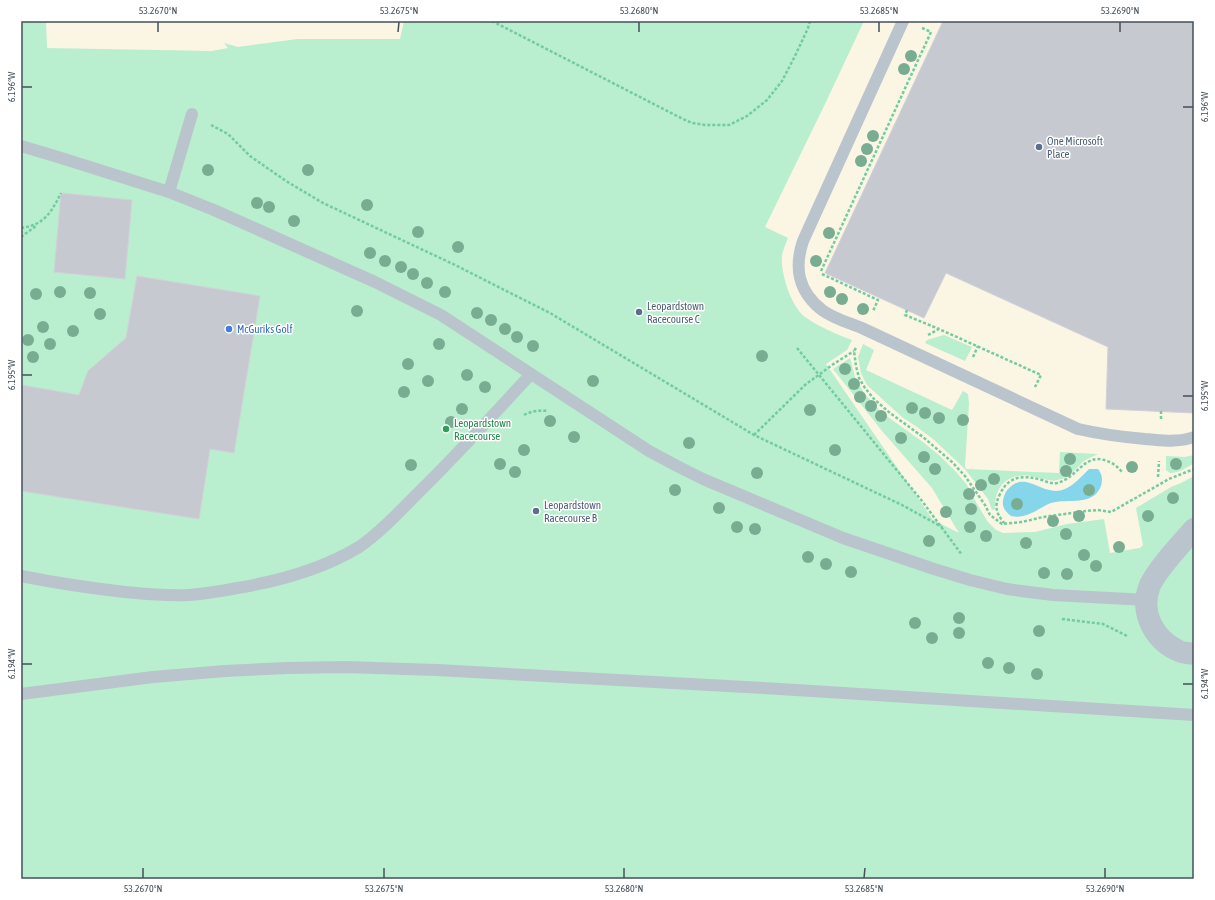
<svg xmlns="http://www.w3.org/2000/svg" width="1215" height="900" font-family="'Asap Condensed',sans-serif">
	<style>
		.commercial { fill: #fbf5e4 }
		.green { fill: #b9eece }
		.water { fill: #86d6eb }
		.building { fill: #c6c9cf; stroke: #d0d2d8 }
		.lines { fill: none; stroke-linecap: round; stroke-linejoin: round }
		.path { stroke: #71cca0; stroke-width: 2.5; stroke-dasharray: 3 2; stroke-linecap: butt }
		.service { stroke: #bac4cc; stroke-width: 12 }
		.minor { stroke: #bac4cc; stroke-width: 22 }
		.tree { fill: #78ad92 }
		.ticks { fill: none; stroke: #45505a; stroke-width: 1.5 }
		.service-dot { fill: #5c6f8a; stroke: #fff; stroke-width: 1.5 }
		.shop-dot { fill: #3f7fe0; stroke: #fff; stroke-width: 1.5 }
		.leisure-dot { fill: #2e9e5b; stroke: #fff; stroke-width: 1.5 }
		.labels { text-anchor: middle; stroke-width: 3; stroke-linejoin: round; paint-order: stroke }
		.service-label { font-size: 11px; fill: #4e5e75; stroke: #fff; text-anchor: start }
		.shop-label { font-size: 11px; fill: #366cbe; stroke: #fff; text-anchor: start }
		.leisure-label { font-size: 11px; fill: #27864d; stroke: #fff; text-anchor: start }
		.neatline { fill: none; stroke: #45505a; stroke-width: 1.5 }
		.ticks-label { font-size: 10px; text-anchor: middle; fill: #45505a }
	</style>
	<rect width="100%" height="100%" fill="#efecec"/>
	<polygon class="commercial" points="21,21 1194,21 1194,494 1140,548 1024,567 933,520 826,364 451,39 298,39 212,51 35,100"/>
	<g class="green">
		<path d="M21,21H46L47,48L212,51L228,48L224,43L238,47L298,39H400L404,21H864L825,104L765,227L788,238C786,243 783,250 782,255C780,272 791,307 805,317C819,327 836,334 852,340L847,350L826,364L933,520L959,533L932,488L882,431L833,369L850,358L855,377L864,393L881,412L892,420L923,442L940,456L957,473L967,485L977,504L988,522L996,530L1003,533L1035,532L1067,524L1104,519L1110,553L1140,548L1143,545L1136,508L1171,487L1181,483L1194,476V879H21Z"/>
		<polygon points="944,335 972,347 965,361 925,343 927,340"/>
		<path d="M863,344L874,350L866,370L952,410L963,391L968,394L969,404L965,466L966,469L1059,473L1060,452L1098,454C1094,456 1088,458 1084,461C1075,469 1070,478 1057,480C1049,482 1043,478 1035,477C1011,471 994,484 995,509L992,510L988,499L964,468L933,439L917,427L902,417L867,385L861,373L858,357Z"/>
		<path d="M1194,455V463C1187,468 1178,473 1170,473L1166,470V456L1185,457Z"/>
	</g>
	<path class="water" d="M1089,469H1098C1102,474 1103,479 1101,486C1093,507 1068,498 1051,503C1043,506 1031,515 1023,516C1019,517 1015,517 1011,516C1006,512 1002,508 1003,501C1004,490 1014,480 1026,482C1039,485 1051,495 1065,489C1074,485 1082,476 1089,469Z"/>
	<g class="building">
		<polygon points="943,21 1194,21 1194,413 1106,409 1108,347 946,273 924,318 825,273"/>
		<polygon points="61,193 132,200 125,279 54,272"/>
		<polygon points="137,276 260,296 234,453 210,449 199,519 21,491 21,385 79,395 88,371 126,338"/>
	</g>
	<g class="lines">
		<g class="path">
			<polyline points="492,21 679,117 692,123 705,125 729,125 747,116 767,100 782,81 795,56 808,28 810,21"/>
			<polyline points="211,125 228,134 250,156 286,181 323,203 453,264 550,313 754,435 902,505 942,527"/>
			<path d="M21,228C44,225 51,213 61,193"/>
			<polyline points="21,237 36,226"/>
			<polyline points="821,271 931,32 922,28"/>
			<polyline points="822,274 878,300 873,311"/>
			<polyline points="907,310 905,315 939,329"/>
			<polyline points="928,335 939,329 1041,375 1035,387"/>
			<polyline points="797,348 922,501 962,555"/>
			<polyline points="856,348 854,351 856,366 859,378 865,388 874,399 890,413 923,437 952,462 965,476 985,505 990,515 1002,524 1022,522 1043,517 1086,511 1098,510 1111,512 1169,479 1194,469"/>
			<polyline points="973,357 978,346"/>
			<path d="M524,415C532,411 539,410 548,411"/>
			<polyline points="1161,419 1161,411"/>
			<polyline points="754,435 805,385 832,365 854,351"/>
			<polyline points="1158,477 1159,461"/>
			<path d="M1005,523L1003,522C996,512 994,506 1000,494C1009,475 1024,475 1042,480C1047,482 1052,484 1057,483C1078,478 1084,452 1107,461C1113,463 1118,467 1122,472"/>
			<polyline points="1062,619 1103,624 1127,636"/>
		</g>
		<g class="service">
			<path d="M903,21L803,241C794,268 798,291 822,310C834,319 850,323 864,329L1078,429C1100,434 1122,437 1145,439C1161,440 1178,443 1194,437"/>
			<polyline points="21,146 58,157 169,192 214,210 375,282 441,315 649,451 679,467 703,479 843,538 934,569 970,580 1007,589 1029,592 1053,595 1147,600"/>
			<polyline points="169,192 192,114"/>
			<path d="M21,576C56,583 90,588 125,592C146,594 168,596 189,595C205,594 221,591 237,588C280,581 321,570 359,547C381,532 400,511 419,492C458,454 494,414 531,374"/>
			<polyline points="21,694 153,677 225,671 287,668 345,667 437,670 780,689 1194,715"/>
		</g>
		<path class="minor" d="M1194,529C1181,544 1158,568 1150,585C1139,612 1154,640 1179,651C1183,653 1189,653 1194,654"/>
	</g>
	<g class="tree">
		<circle cx="911" cy="56" r="6"/>
		<circle cx="904" cy="69" r="6"/>
		<circle cx="873" cy="136" r="6"/>
		<circle cx="867" cy="149" r="6"/>
		<circle cx="861" cy="161" r="6"/>
		<circle cx="208" cy="170" r="6"/>
		<circle cx="308" cy="170" r="6"/>
		<circle cx="257" cy="203" r="6"/>
		<circle cx="367" cy="205" r="6"/>
		<circle cx="269" cy="207" r="6"/>
		<circle cx="294" cy="221" r="6"/>
		<circle cx="418" cy="232" r="6"/>
		<circle cx="829" cy="233" r="6"/>
		<circle cx="458" cy="247" r="6"/>
		<circle cx="370" cy="253" r="6"/>
		<circle cx="385" cy="261" r="6"/>
		<circle cx="816" cy="261" r="6"/>
		<circle cx="401" cy="267" r="6"/>
		<circle cx="413" cy="274" r="6"/>
		<circle cx="427" cy="283" r="6"/>
		<circle cx="60" cy="292" r="6"/>
		<circle cx="445" cy="292" r="6"/>
		<circle cx="830" cy="292" r="6"/>
		<circle cx="90" cy="293" r="6"/>
		<circle cx="36" cy="294" r="6"/>
		<circle cx="842" cy="299" r="6"/>
		<circle cx="863" cy="309" r="6"/>
		<circle cx="357" cy="311" r="6"/>
		<circle cx="477" cy="313" r="6"/>
		<circle cx="100" cy="314" r="6"/>
		<circle cx="491" cy="320" r="6"/>
		<circle cx="43" cy="327" r="6"/>
		<circle cx="505" cy="329" r="6"/>
		<circle cx="73" cy="331" r="6"/>
		<circle cx="517" cy="337" r="6"/>
		<circle cx="28" cy="340" r="6"/>
		<circle cx="50" cy="344" r="6"/>
		<circle cx="439" cy="344" r="6"/>
		<circle cx="533" cy="346" r="6"/>
		<circle cx="762" cy="356" r="6"/>
		<circle cx="33" cy="357" r="6"/>
		<circle cx="408" cy="364" r="6"/>
		<circle cx="845" cy="369" r="6"/>
		<circle cx="467" cy="375" r="6"/>
		<circle cx="428" cy="381" r="6"/>
		<circle cx="593" cy="381" r="6"/>
		<circle cx="854" cy="384" r="6"/>
		<circle cx="485" cy="387" r="6"/>
		<circle cx="404" cy="392" r="6"/>
		<circle cx="860" cy="397" r="6"/>
		<circle cx="871" cy="406" r="6"/>
		<circle cx="912" cy="408" r="6"/>
		<circle cx="462" cy="409" r="6"/>
		<circle cx="810" cy="410" r="6"/>
		<circle cx="925" cy="413" r="6"/>
		<circle cx="881" cy="416" r="6"/>
		<circle cx="939" cy="418" r="6"/>
		<circle cx="963" cy="420" r="6"/>
		<circle cx="550" cy="421" r="6"/>
		<circle cx="451" cy="422" r="6"/>
		<circle cx="574" cy="437" r="6"/>
		<circle cx="901" cy="438" r="6"/>
		<circle cx="689" cy="443" r="6"/>
		<circle cx="524" cy="450" r="6"/>
		<circle cx="835" cy="450" r="6"/>
		<circle cx="924" cy="457" r="6"/>
		<circle cx="1070" cy="459" r="6"/>
		<circle cx="500" cy="464" r="6"/>
		<circle cx="1176" cy="464" r="6"/>
		<circle cx="411" cy="465" r="6"/>
		<circle cx="1132" cy="467" r="6"/>
		<circle cx="935" cy="469" r="6"/>
		<circle cx="1066" cy="471" r="6"/>
		<circle cx="515" cy="472" r="6"/>
		<circle cx="757" cy="473" r="6"/>
		<circle cx="994" cy="479" r="6"/>
		<circle cx="981" cy="485" r="6"/>
		<circle cx="675" cy="490" r="6"/>
		<circle cx="1089" cy="490" r="6"/>
		<circle cx="969" cy="494" r="6"/>
		<circle cx="1173" cy="498" r="6"/>
		<circle cx="1017" cy="504" r="6"/>
		<circle cx="719" cy="508" r="6"/>
		<circle cx="971" cy="509" r="6"/>
		<circle cx="946" cy="512" r="6"/>
		<circle cx="1079" cy="516" r="6"/>
		<circle cx="1148" cy="516" r="6"/>
		<circle cx="1053" cy="521" r="6"/>
		<circle cx="737" cy="527" r="6"/>
		<circle cx="970" cy="527" r="6"/>
		<circle cx="755" cy="529" r="6"/>
		<circle cx="1066" cy="534" r="6"/>
		<circle cx="986" cy="536" r="6"/>
		<circle cx="929" cy="541" r="6"/>
		<circle cx="1026" cy="543" r="6"/>
		<circle cx="1119" cy="547" r="6"/>
		<circle cx="1084" cy="555" r="6"/>
		<circle cx="808" cy="557" r="6"/>
		<circle cx="826" cy="564" r="6"/>
		<circle cx="1096" cy="566" r="6"/>
		<circle cx="851" cy="572" r="6"/>
		<circle cx="1044" cy="573" r="6"/>
		<circle cx="1067" cy="574" r="6"/>
		<circle cx="959" cy="618" r="6"/>
		<circle cx="915" cy="623" r="6"/>
		<circle cx="1039" cy="631" r="6"/>
		<circle cx="959" cy="633" r="6"/>
		<circle cx="932" cy="638" r="6"/>
		<circle cx="988" cy="663" r="6"/>
		<circle cx="1009" cy="668" r="6"/>
		<circle cx="1037" cy="674" r="6"/>
	</g>
	<path class="ticks" d="M158,32V22M398,32L399,22M639,32V22M879,32V22M1120,32V22M22,87H32M1183,107H1193M22,375H32M1183,396H1193M22,664H32M1183,684H1193M143,878V868M384,878V868M624,878V868M864,878L865,868M1105,878V868"/>
	<g class="service-dot">
		<circle cx="1039" cy="147" r="4"/>
		<circle cx="639" cy="312" r="4"/>
		<circle cx="536" cy="511" r="4"/>
	</g>
	<circle class="shop-dot" cx="229" cy="329" r="4"/>
	<circle class="leisure-dot" cx="446" cy="429" r="4"/>
	<g class="labels">
		<g class="service-label">
			<text x="1047" y="145">One Microsoft<tspan x="1047" dy="13">Place</tspan></text>
			<text x="647" y="310">Leopardstown<tspan x="647" dy="13">Racecourse C</tspan></text>
			<text x="544" y="509">Leopardstown<tspan x="544" dy="13">Racecourse B</tspan></text>
		</g>
		<g class="shop-label">
			<text x="237" y="333">McGuriks Golf</text>
		</g>
		<g class="leisure-label">
			<text x="454" y="427">Leopardstown<tspan x="454" dy="13">Racecourse</tspan></text>
		</g>
	</g>
	<rect width="1215" height="900" fill="none" stroke="#ffffff" stroke-width="44"/>
	<rect x="22" y="22" width="1171" height="856" class="neatline"/>
	<g class="ticks-label">
		<text x="158" y="14">53.2670°N</text>
		<text x="399" y="14">53.2675°N</text>
		<text x="639" y="14">53.2680°N</text>
		<text x="879" y="14">53.2685°N</text>
		<text x="1120" y="14">53.2690°N</text>
		<text transform="translate(11 87) rotate(-90)" y="4">6.196°W</text>
		<text transform="translate(1204 107) rotate(-90)" y="4">6.196°W</text>
		<text transform="translate(11 375) rotate(-90)" y="4">6.195°W</text>
		<text transform="translate(1204 396) rotate(-90)" y="4">6.195°W</text>
		<text transform="translate(11 664) rotate(-90)" y="4">6.194°W</text>
		<text transform="translate(1204 684) rotate(-90)" y="4">6.194°W</text>
		<text x="143" y="892">53.2670°N</text>
		<text x="384" y="892">53.2675°N</text>
		<text x="624" y="892">53.2680°N</text>
		<text x="864" y="892">53.2685°N</text>
		<text x="1105" y="892">53.2690°N</text>
	</g>
</svg>
